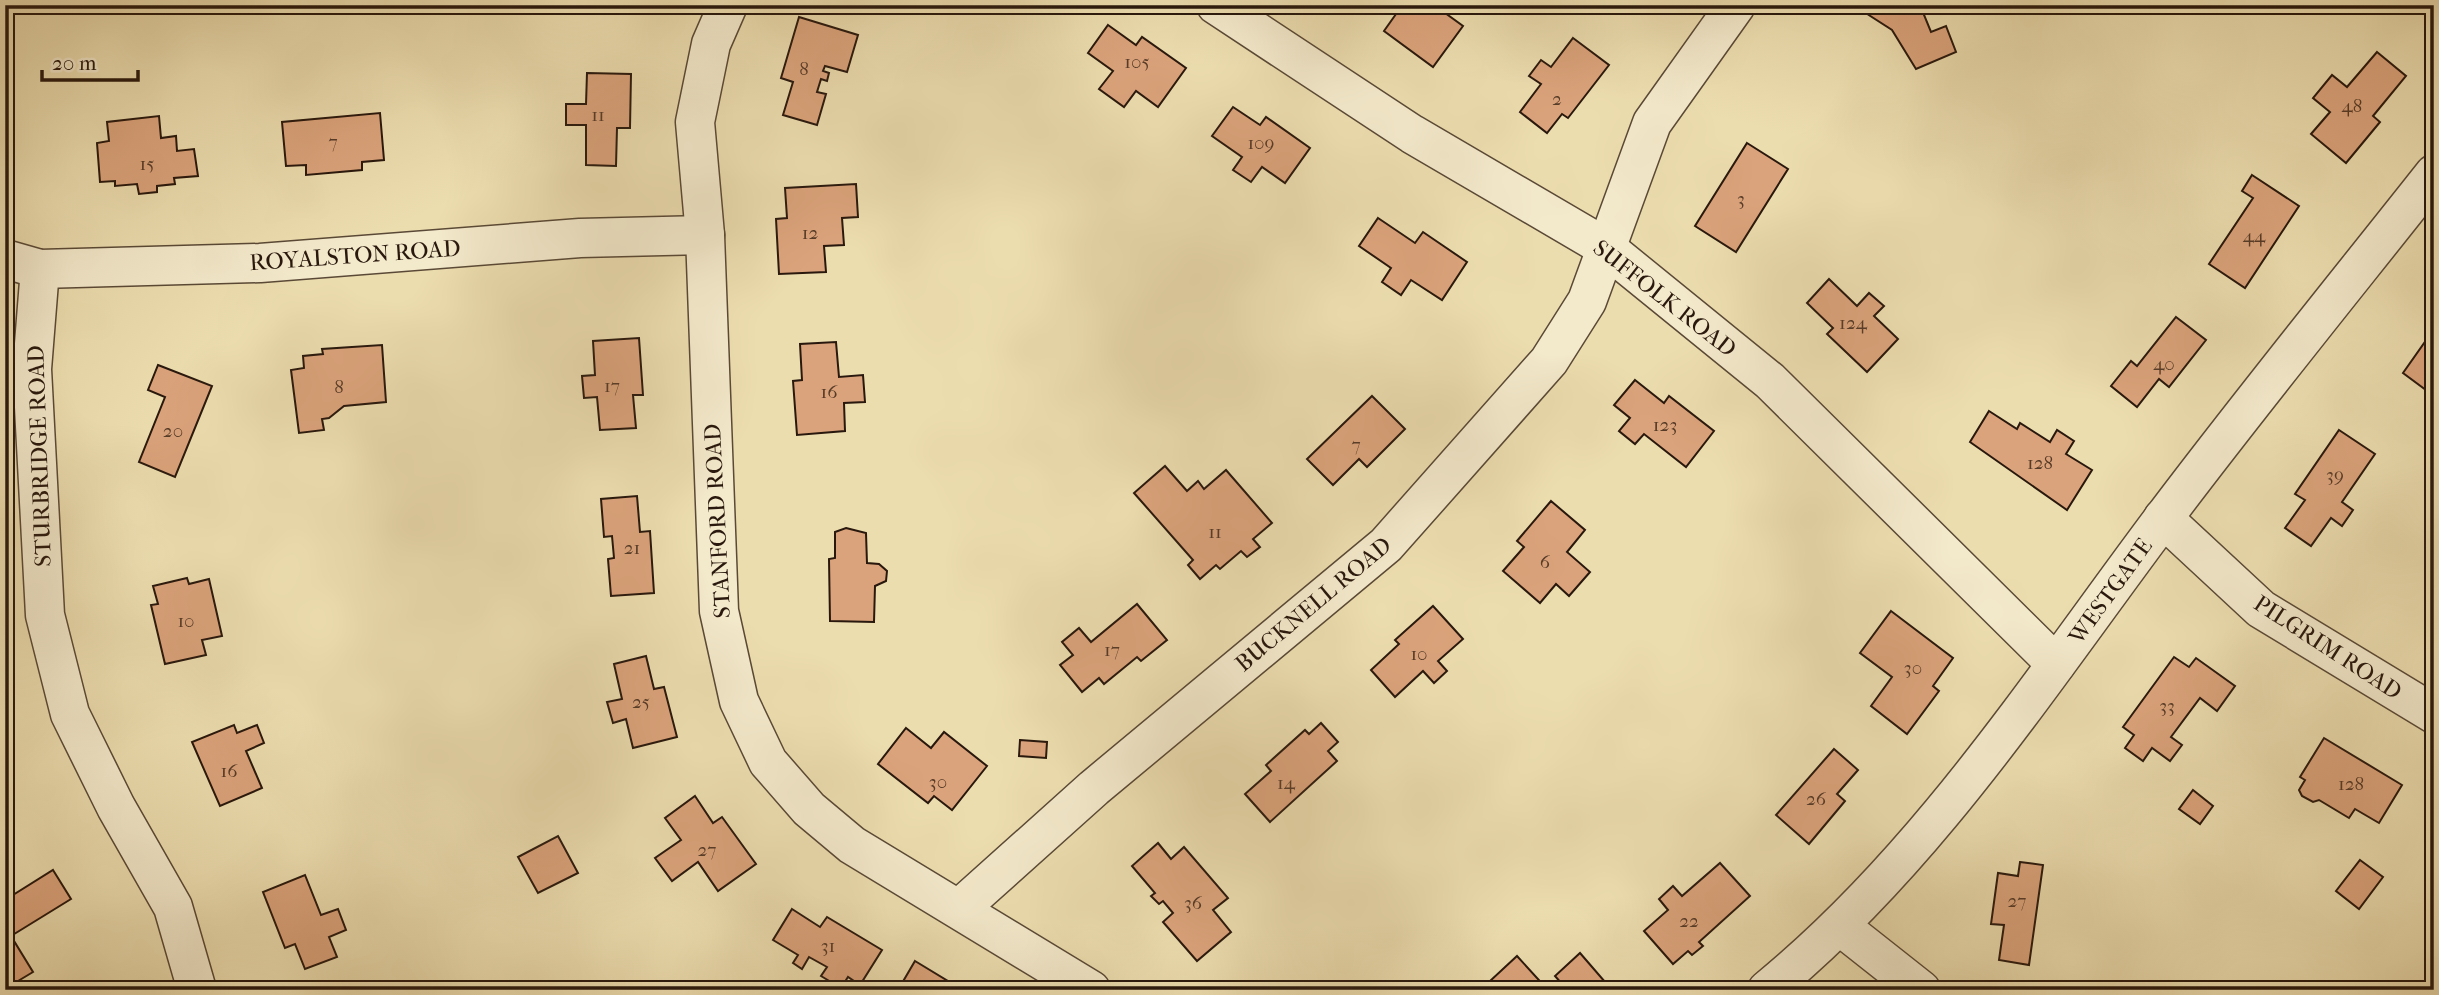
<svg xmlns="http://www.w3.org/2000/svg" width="2439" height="995" font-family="'IM FELL French Canon',serif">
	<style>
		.building { fill: #dba37b; stroke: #29180d; stroke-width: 2 }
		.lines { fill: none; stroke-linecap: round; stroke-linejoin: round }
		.minor-casing { stroke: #5a4936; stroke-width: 41 }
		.minor { stroke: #f3e9cb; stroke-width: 38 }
		.labels { text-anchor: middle; stroke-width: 6; stroke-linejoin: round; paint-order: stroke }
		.number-label { font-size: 19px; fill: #563b28 }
		.street-label { font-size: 23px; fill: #29180d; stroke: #f3e9cb }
	</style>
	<rect width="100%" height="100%" fill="#ecddaf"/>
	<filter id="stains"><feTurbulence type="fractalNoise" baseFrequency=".00286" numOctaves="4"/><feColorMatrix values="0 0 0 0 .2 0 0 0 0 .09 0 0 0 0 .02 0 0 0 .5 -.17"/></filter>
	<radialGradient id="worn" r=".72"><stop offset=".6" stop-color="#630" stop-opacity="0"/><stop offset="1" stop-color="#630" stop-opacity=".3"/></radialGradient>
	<g class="building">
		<polygon points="1384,5 1434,5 1463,26 1433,67 1384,31 1396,14"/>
		<polygon points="1864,5 1920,5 1931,32 1946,26 1956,52 1916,69 1892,30 1861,10"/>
		<polygon points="799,17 858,35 847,72 825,66 823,71 829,73 827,81 821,79 817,92 826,94 817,125 783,115 793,82 781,78"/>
		<polygon points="1108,25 1136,45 1142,37 1186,68 1158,107 1136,91 1124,107 1099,89 1113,71 1088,53"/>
		<polygon points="1573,38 1609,65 1568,118 1562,114 1547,133 1520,112 1541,84 1529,76 1541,60 1551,67"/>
		<polygon points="2377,52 2406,76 2373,116 2380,122 2346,163 2311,134 2330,112 2313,98 2332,75 2347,87"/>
		<polygon points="587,73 631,74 630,128 617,128 616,166 586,165 586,125 566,125 566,104 586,104"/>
		<polygon points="1233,107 1260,125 1266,117 1310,148 1285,183 1262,167 1251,182 1233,170 1242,157 1212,136"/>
		<polygon points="380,113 384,160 362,162 362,170 306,175 306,165 286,166 282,122"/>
		<polygon points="159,116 161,138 176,136 177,151 194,149 198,176 174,178 175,184 157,186 157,192 139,194 137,184 115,186 115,181 100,182 97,143 109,141 107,122"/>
		<polygon points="1747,143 1788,169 1736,252 1695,226"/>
		<polygon points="2252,175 2299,206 2245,288 2209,264 2253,198 2242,191"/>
		<polygon points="856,184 858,217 842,218 844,245 824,246 826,272 779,274 776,219 787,218 785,188"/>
		<polygon points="1378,218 1415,243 1423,232 1467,262 1442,300 1411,280 1401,295 1382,282 1391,268 1359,246"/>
		<polygon points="1829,279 1857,306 1869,293 1884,306 1874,316 1898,339 1867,372 1827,334 1833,328 1807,303"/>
		<polygon points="2176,317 2206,340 2169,387 2159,379 2137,407 2111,386 2131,361 2137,366"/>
		<polygon points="639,338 643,395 633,395 636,428 600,430 597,397 584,398 582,376 595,375 593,341"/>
		<polygon points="2427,339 2434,344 2434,396 2403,373"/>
		<polygon points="836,342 839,377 863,375 865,402 844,403 845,431 797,435 793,381 802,380 800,344"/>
		<polygon points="382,345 386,402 344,406 329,418 322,419 324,430 299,433 291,370 304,368 303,356 323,354 322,349"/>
		<polygon points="158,365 212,386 175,477 139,462 165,397 148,390"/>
		<polygon points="1635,380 1664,403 1669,396 1714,431 1686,467 1644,434 1635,444 1619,431 1630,418 1614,405"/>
		<polygon points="1372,396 1405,429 1367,467 1359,459 1333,485 1307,459"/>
		<polygon points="1989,411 2017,429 2020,423 2050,442 2057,430 2074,441 2066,454 2092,470 2067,510 1970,442"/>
		<polygon points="2339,430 2375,454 2342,502 2353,510 2342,526 2331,518 2311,546 2285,528 2305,500 2295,494"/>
		<polygon points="1165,466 1187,491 1198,481 1204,489 1226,470 1272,523 1253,539 1260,547 1247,557 1241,551 1220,569 1216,565 1200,579 1188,565 1193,560 1134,493"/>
		<polygon points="637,496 640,532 650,531 654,593 611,596 608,559 614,558 612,536 604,537 601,499"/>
		<polygon points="1551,501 1585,530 1567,552 1590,572 1569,596 1556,584 1540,603 1503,571 1524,547 1517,541"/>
		<polygon points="846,528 866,533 867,563 879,564 887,571 886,581 875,586 874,622 830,621 829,559 835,558 835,532"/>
		<polygon points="187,578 189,584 209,579 222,636 202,640 206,655 165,664 151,605 158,604 153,586"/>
		<polygon points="1137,604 1167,640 1141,661 1137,657 1104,684 1099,678 1082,692 1060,665 1073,655 1062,642 1079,628 1091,642"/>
		<polygon points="1433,606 1463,639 1438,661 1447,671 1434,683 1423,671 1395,697 1371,670 1399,644 1395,640"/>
		<polygon points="1891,611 1953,658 1933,686 1939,691 1907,734 1871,706 1892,677 1860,653"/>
		<polygon points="646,656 654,689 664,687 677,737 633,748 626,719 613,723 607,702 622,699 614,664"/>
		<polygon points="2174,657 2189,667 2196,658 2235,686 2217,711 2200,698 2171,737 2182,745 2170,761 2152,748 2143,761 2125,748 2134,735 2123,727"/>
		<polygon points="1321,723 1338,742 1328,751 1337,761 1270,822 1245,794 1271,771 1266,765 1305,730 1309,734"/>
		<polygon points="234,725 237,733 257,725 264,743 246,751 262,788 220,806 192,742"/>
		<polygon points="906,728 931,748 944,732 987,766 952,810 934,796 928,803 878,764"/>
		<polygon points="2324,738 2402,785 2379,823 2355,809 2349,818 2319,800 2313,802 2302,796 2299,790 2305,780 2300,777"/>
		<polygon points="1020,740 1047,742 1046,758 1019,756"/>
		<polygon points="1834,749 1858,770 1837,794 1845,801 1809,844 1776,815"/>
		<polygon points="2193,790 2213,806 2200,824 2179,809"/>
		<polygon points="695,796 713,823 722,817 756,864 718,891 698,862 672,881 655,858 681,840 665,818"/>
		<polygon points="558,836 578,873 538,893 518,857"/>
		<polygon points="1158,843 1171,859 1184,847 1228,898 1213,910 1231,932 1197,961 1163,922 1173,913 1163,901 1159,904 1151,896 1155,893 1132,866"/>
		<polygon points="2360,860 2383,877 2359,909 2336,891"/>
		<polygon points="2020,862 2043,865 2029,965 1999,960 2004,925 1991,924 1998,873 2018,876"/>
		<polygon points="1720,863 1750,896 1699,942 1703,946 1692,955 1688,951 1673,964 1644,931 1668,910 1659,899 1673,886 1682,896"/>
		<polygon points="53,870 71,899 11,936 33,972 13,984 5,972 5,900"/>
		<polygon points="305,875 321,915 338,909 346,930 329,937 337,957 305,969 295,944 285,948 263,892"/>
		<polygon points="792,909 820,927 827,917 882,950 860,985 848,977 841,988 821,976 827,967 809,957 802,969 793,963 798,955 773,940"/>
		<polygon points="1580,953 1612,990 1556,990 1562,984 1555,976"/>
		<polygon points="1517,956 1548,990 1498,990 1490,981"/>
		<polygon points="915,961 956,986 954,990 898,990"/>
	</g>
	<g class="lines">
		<defs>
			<g id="minor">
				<polyline points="728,5 711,44 695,122 705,235 719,611 739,701 768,762 809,809 852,845 1091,990"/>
				<polyline points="1216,5 1412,134 1605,247 1770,381 2056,664"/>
				<polyline points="5,259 40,269 260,263 580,238 705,235"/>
				<polyline points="40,269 32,369 45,615 70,714 116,807 173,907 197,990"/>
				<polyline points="2163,518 2261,609 2434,714"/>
				<polyline points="959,909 1094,788 1386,545 1549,361 1587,301 1652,123 1736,5"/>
				<polyline points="1840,926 1921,990"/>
				<path d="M1767,990C1926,860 2039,684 2162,520C2250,403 2343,289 2434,174"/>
			</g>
		</defs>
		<use href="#minor" class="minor-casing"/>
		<use href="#minor" class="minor"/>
	</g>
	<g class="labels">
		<g class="number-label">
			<text x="1137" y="68">105</text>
			<text x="804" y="75">8</text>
			<text x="1557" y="105">2</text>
			<text x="2352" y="112">48</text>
			<text x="598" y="121">11</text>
			<text x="333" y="148">7</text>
			<text x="1261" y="149">109</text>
			<text x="147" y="170">15</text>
			<text x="1741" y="205">3</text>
			<text x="810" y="239">12</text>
			<text x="2254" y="242">44</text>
			<text x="1853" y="329">124</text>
			<text x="2164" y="370">40</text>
			<text x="612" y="392">17</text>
			<text x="339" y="393">8</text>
			<text x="829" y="398">16</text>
			<text x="1665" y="431">123</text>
			<text x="173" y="437">20</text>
			<text x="1356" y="451">7</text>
			<text x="2040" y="469">128</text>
			<text x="2335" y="481">39</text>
			<text x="1215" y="538">11</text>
			<text x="632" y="554">21</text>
			<text x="1545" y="568">6</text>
			<text x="186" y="627">10</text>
			<text x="1112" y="656">17</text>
			<text x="1419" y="660">10</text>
			<text x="1913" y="674">30</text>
			<text x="641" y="708">25</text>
			<text x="2167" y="712">33</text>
			<text x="229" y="777">16</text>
			<text x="938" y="788">30</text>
			<text x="1286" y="789">14</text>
			<text x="2351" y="790">128</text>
			<text x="1816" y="805">26</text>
			<text x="707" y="856">27</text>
			<text x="2017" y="907">27</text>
			<text x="1193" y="909">36</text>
			<text x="1689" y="927">22</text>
			<text x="828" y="952">31</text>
		</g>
		<g class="street-label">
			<text transform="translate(355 255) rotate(-4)" y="8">ROYALSTON ROAD</text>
			<text transform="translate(1665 298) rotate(38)" y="8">SUFFOLK ROAD</text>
			<text transform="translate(39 456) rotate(-92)" y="8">STURBRIDGE ROAD</text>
			<text transform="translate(717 521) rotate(-93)" y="8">STANFORD ROAD</text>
			<text transform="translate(2110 591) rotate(-54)" y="8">WESTGATE</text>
			<text transform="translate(1313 604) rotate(-40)" y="8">BUCKNELL ROAD</text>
			<text transform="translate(2328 647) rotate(33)" y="8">PILGRIM ROAD</text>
		</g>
	</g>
	<rect width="2439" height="995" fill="none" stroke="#ecddaf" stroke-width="28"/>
	<rect x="7" y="7" width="2425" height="981" fill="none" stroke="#29180d" stroke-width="3.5"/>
	<rect x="14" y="14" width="2411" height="967" fill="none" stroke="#29180d" stroke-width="2"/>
	<path d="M42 70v10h96v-10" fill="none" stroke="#29180d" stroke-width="3.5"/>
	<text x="52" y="70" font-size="21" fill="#29180d" stroke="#f3e9cb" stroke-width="5" paint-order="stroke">20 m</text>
	<rect width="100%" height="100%" filter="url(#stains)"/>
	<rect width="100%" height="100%" fill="url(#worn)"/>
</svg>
